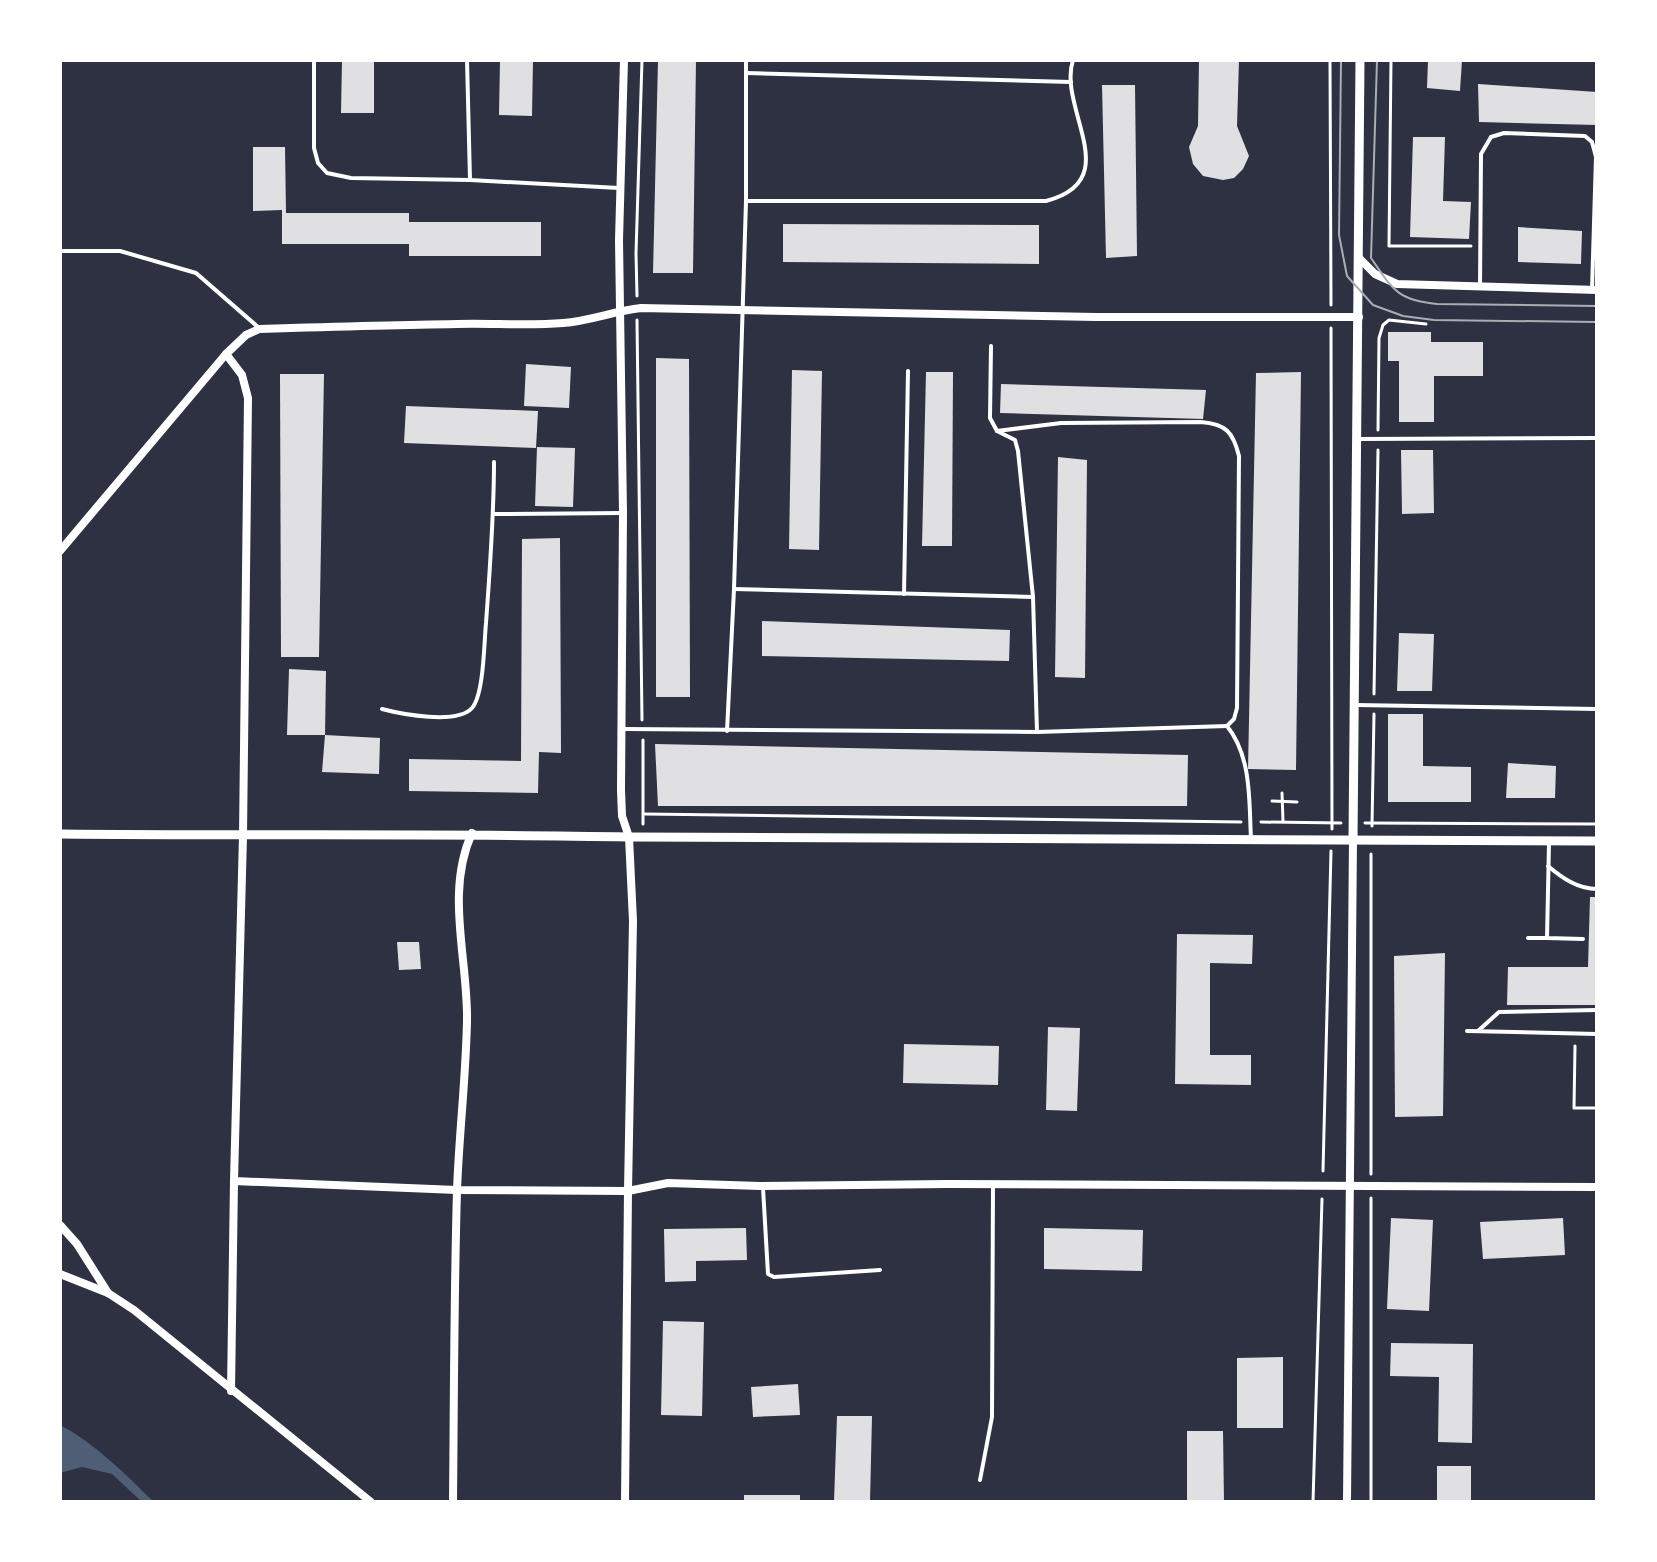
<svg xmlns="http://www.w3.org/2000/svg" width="1657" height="1562" font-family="Rubik,sans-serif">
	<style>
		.water { fill: #4f5d75 }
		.building { fill: #e0e0e3 }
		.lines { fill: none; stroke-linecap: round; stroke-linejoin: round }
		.path { stroke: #fff; stroke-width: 3 }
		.service { stroke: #fff; stroke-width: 4 }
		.minor { stroke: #fff; stroke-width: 8 }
		.tertiary { stroke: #fff; stroke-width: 9 }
		.tram { stroke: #abadb3; stroke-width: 2 }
	</style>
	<rect width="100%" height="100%" fill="#2d3142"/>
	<path class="water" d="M60,1425C96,1444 125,1474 154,1502H142L112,1474L82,1467L60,1473Z"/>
	<g class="building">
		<polygon points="342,60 374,60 374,113 341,113"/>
		<polygon points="500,60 533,60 532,116 499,115"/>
		<polygon points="658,60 696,60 693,273 653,273"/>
		<polygon points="1199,60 1239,60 1237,126 1249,156 1243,169 1234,178 1223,180 1203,176 1193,164 1189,147 1198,126"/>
		<polygon points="1428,60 1462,60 1460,91 1427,88"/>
		<polygon points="1478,84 1597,92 1597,125 1479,122"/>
		<polygon points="1102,85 1135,85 1137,256 1106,258"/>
		<polygon points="1413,137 1445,137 1443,201 1471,202 1469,239 1410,237"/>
		<polygon points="253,147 285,147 286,213 409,213 409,222 541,222 541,256 409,256 409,244 282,244 282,210 253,211"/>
		<polygon points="783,224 1039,225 1039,264 783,262"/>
		<polygon points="1518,227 1582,231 1581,264 1518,262"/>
		<polygon points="1388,332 1431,332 1431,342 1483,342 1483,376 1434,376 1434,422 1399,422 1399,361 1388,361"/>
		<polygon points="656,358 689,359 690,697 656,697"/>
		<polygon points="526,364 571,367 569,408 524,406"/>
		<polygon points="792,370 822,371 819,550 789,549"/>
		<polygon points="926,372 953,372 952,546 922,546"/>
		<polygon points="1301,372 1296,770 1248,769 1256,373"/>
		<polygon points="280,374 324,374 319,657 281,657"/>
		<polygon points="1001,384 1206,390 1203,419 1000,413"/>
		<polygon points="406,406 538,411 536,448 404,443"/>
		<polygon points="537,447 575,448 573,507 535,506"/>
		<polygon points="1401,450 1433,450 1434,513 1402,514"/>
		<polygon points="1058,457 1087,460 1085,678 1055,677"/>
		<polygon points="560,538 561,753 539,752 538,793 409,791 409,759 521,761 522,539"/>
		<polygon points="762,621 1010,630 1009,661 762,656"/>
		<polygon points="1399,633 1434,634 1432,691 1397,691"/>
		<polygon points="289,669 326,671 325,735 287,735"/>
		<polygon points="1388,714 1423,714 1423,766 1471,767 1471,802 1388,802"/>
		<polygon points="325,735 380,738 379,774 322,772"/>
		<polygon points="655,744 1188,755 1187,806 658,806"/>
		<polygon points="1508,763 1556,766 1555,798 1506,798"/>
		<polygon points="1590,897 1597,897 1597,1005 1507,1005 1508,967 1588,967"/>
		<polygon points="1177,934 1253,935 1252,964 1210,963 1210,1055 1251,1055 1251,1085 1175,1084"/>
		<polygon points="397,942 419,942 421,969 399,970"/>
		<polygon points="1445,953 1443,1116 1395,1117 1394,956"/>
		<polygon points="1048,1027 1080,1028 1077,1111 1046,1110"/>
		<polygon points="904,1044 999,1046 998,1085 903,1083"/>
		<polygon points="1391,1218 1433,1220 1429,1311 1387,1309"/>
		<polygon points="1563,1218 1565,1255 1483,1259 1480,1222"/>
		<polygon points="746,1228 747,1260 696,1261 696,1281 665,1282 664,1229"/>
		<polygon points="1044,1228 1143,1230 1142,1271 1044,1269"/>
		<polygon points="663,1321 704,1322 702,1416 661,1415"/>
		<polygon points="1391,1343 1473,1344 1472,1443 1438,1442 1439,1377 1390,1376"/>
		<polygon points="1283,1357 1283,1428 1237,1428 1237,1358"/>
		<polygon points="798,1384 800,1415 753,1417 751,1387"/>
		<polygon points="837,1416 872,1416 870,1502 834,1502"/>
		<polygon points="1187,1431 1223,1431 1224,1502 1187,1502"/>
		<rect x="1437" y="1466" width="34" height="36"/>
		<rect x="744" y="1495" width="56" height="7"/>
	</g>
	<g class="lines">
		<g class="path">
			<polyline points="1330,60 1331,305"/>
			<polyline points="1391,60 1389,246 1471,246"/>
			<polyline points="637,296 636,253 642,60"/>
			<polyline points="637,320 642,720"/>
			<polyline points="1331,328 1332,829"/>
			<polyline points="1378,430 1379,338 1383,325 1389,320 1426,324"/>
			<polyline points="1374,694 1378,450"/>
			<polyline points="643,740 643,824"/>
			<polyline points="1282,793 1283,821"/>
			<polyline points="1272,801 1297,802"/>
			<polyline points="645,814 1241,822"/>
			<polyline points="1261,822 1341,823"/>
			<polyline points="1365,823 1597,824"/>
			<polyline points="1372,826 1374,714"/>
			<polyline points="1575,1046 1574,1108 1597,1108"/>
			<polyline points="1323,1171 1331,851"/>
			<polyline points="1371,1174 1371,854"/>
			<polyline points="1313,1502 1322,1199"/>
			<polyline points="1371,1502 1371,1198"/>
		</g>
		<g class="service">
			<polyline points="314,60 314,148 318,163 327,173 351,178 470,180 619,188"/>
			<polyline points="467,60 470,180"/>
			<polyline points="746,73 1071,82"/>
			<path d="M746,201H1046C1127,180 1057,109 1073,60"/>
			<polyline points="60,251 120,251 196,273 258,327"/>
			<polyline points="1480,287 1481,154 1491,137 1504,133 1585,136 1592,142 1596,157 1592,290"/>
			<polyline points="991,346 990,418 997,431 1015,440 1018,451 1033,597 1037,732"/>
			<path d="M997,431L1061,423L1201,422C1226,424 1233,432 1239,456L1237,708L1234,719L1227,726C1252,757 1249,802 1251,839"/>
			<polyline points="1358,439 1597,438"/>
			<polyline points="494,514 623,513"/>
			<polyline points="734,589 1033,597"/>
			<polyline points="904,594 908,371"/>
			<polyline points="1355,705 1597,709"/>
			<path d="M382,709C401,714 457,725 472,708C484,694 484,643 486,623C490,569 494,516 494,462"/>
			<polyline points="622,729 1037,732 1227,726"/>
			<polyline points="727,731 734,589 746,201 746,60"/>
			<polyline points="1549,843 1547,938 1583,939"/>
			<path d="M1548,866C1562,878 1578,889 1597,889"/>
			<polyline points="1528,938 1547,938"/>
			<polyline points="1467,1031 1597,1034"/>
			<polyline points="1478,1031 1499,1012 1597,1010"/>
			<polyline points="763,1188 768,1274 774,1277 880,1270"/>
			<polyline points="980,1480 992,1417 993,1184"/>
		</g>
		<g class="minor">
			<polyline points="624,60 619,240 623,513 621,790 622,816 629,837 633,921 628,1191 625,1502"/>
			<polyline points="1360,259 1375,274 1397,284 1597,290"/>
			<polyline points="60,551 226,354"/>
			<polyline points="234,1181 457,1190 628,1191 668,1183 760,1186 948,1184 1597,1187"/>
			<polyline points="60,1225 77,1244 108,1293"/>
			<polyline points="60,1274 108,1293 134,1310 371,1502"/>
			<path d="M231,1391L234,1181L243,836L248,398L242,375L226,354L246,335L259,329C325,327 391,325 457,324C492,323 528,326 563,323C590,321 614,311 641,308L1096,317H1359"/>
			<path d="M453,1502C454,1398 454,1294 457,1191C459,1134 466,1077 467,1020C468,959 445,892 472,833"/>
			<polyline points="1347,1502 1353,840"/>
		</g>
		<g class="tertiary">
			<path d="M60,834C250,836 439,833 629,837L1597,841"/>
			<polyline points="1353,840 1360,60"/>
		</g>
		<g class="tram">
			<polyline points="1341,60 1339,235 1347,276 1373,305 1403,316 1434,320 1597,322"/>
			<path d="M1377,60L1371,258C1393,290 1397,300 1437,304L1597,306"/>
		</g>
	</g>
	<rect width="1657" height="1562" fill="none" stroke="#ffffff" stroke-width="124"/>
</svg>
